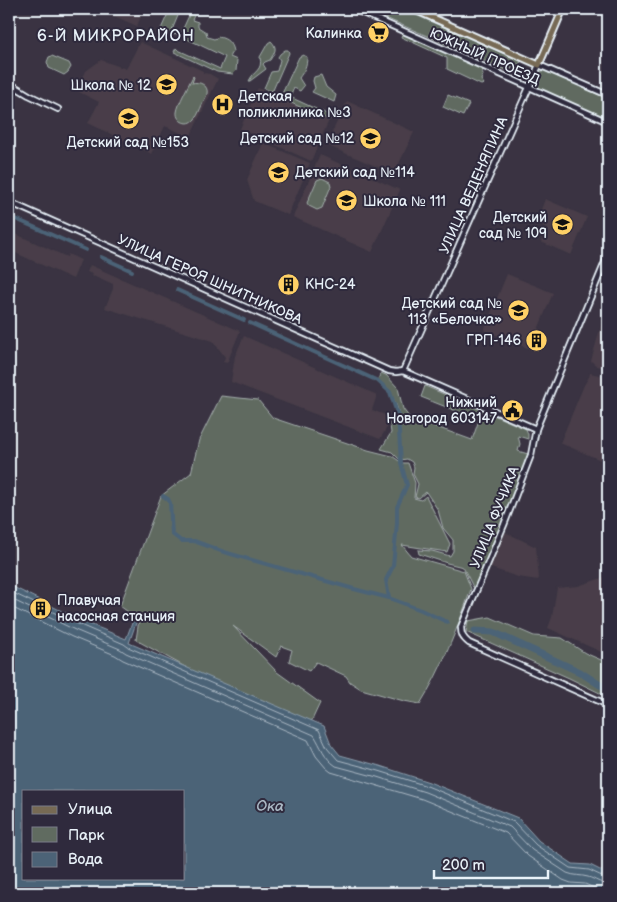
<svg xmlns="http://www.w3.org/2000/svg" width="617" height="902" font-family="'Balsamiq Sans',sans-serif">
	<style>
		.built { fill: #483e48 }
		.green { fill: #606b60; stroke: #a4aeac }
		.water { fill: #4c6377; stroke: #8a9cab; fill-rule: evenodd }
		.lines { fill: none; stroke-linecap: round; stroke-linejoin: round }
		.shore { stroke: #aab8c4; stroke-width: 1 }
		.canal { stroke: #4c6377; stroke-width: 4 }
		.river { stroke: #4c6377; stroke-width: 7 }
		.minor-casing { stroke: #e8f1f8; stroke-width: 8 }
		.major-casing { stroke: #e8f1f8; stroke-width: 9 }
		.minor { stroke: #2f2a3d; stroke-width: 4.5 }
		.major { stroke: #776a54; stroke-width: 5 }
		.labels { text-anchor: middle; stroke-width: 4; stroke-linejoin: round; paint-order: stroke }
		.poi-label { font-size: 14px; fill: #e8f1f8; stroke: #2f2a3d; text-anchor: end }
		.street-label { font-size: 14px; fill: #e8f1f8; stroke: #2f2a3d }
		.water-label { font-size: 15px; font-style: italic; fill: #aab8c4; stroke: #2f2a3d }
		.quarter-label { font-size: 16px; letter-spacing: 1px; fill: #e8f1f8; stroke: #2f2a3d }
	</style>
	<rect width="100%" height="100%" fill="#3a3342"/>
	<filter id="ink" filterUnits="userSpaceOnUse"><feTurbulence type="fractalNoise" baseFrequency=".02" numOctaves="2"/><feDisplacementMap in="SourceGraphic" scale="10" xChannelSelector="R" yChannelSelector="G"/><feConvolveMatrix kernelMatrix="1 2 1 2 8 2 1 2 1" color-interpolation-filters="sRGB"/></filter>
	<g filter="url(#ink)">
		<g class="built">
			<polygon points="98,9 144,9 137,26"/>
			<polygon points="140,42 203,71 203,73 210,74 218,79 190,137 165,126 152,154 88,123 99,102 77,91 86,71 101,60 126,69"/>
			<polygon points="258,88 329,120 311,161 240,129"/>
			<polygon points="347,101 414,132 394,174 326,145"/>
			<polygon points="263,143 310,163 288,215 254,201 247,180"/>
			<polygon points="320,155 400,190 372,252 293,217"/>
			<polygon points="545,199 587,217 571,255 541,242 547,228 536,223"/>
			<polygon points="9,231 67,257 68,254 81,260 73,279 9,250"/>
			<polygon points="90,265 240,331 227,363 223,362 225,357 213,341 105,308 113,289 113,284 95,276 94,277 91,276 92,274 87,272"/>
			<polygon points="507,274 553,293 530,349 484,330"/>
			<polygon points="608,301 608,368 597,366 591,361"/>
			<polygon points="244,336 377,395 372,410 393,418 380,439 231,382 235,356"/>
			<polygon points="590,373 608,377 608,463 560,443 584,385 589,377"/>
			<polygon points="503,531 536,547 539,578 538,580 518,577 488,567"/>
			<polygon points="608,576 608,655 548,628 552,617 557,588 578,586"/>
		</g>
		<g class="green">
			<polygon points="170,9 179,9 180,11 172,30 174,33 177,34 173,35 161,32 161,29"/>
			<path d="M192,9H197L192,20L198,22V27L206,32L207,37L214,39L219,37C227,39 231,42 233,51L230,55V57L237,60L236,71L233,74L217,72L174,52L176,48L178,50L220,69L225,57L181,36V33Z"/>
			<polygon points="365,9 402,9 521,61 519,65 514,63 510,72"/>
			<polygon points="403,31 483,67 482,72 483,75 481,80 484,84 481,85 447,69 447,58 401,37"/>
			<path d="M271,41C278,48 275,52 270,60L265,62L263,64L266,69L250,81H249C254,70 263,71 260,57L268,43Z"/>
			<polygon points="285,50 288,50 289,53 273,90 270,91 264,88 271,72 277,71 280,60 278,57 280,54"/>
			<path d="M303,55L307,57C307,66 304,71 299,78L304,86L300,91L294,88L290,97L329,115L331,116L329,120L280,98L299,57Z"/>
			<polygon points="52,56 69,63 71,67 68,72 64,75 49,68 47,62 49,57"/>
			<polygon points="545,70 608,99 608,121 535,87 535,83 540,72"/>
			<polygon points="321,75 326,87 336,95 334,102 312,92 315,88 313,81 314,77"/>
			<path d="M193,76L194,77L192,83C199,81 209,85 207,94C206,98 203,102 202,105C200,109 198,115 195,119C189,127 176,122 177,112C178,104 189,84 193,76Z"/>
			<polygon points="448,95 469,104 463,116 443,107"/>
			<polygon points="322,178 330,182 331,186 322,208 317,210 309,206 307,203 317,180"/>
			<path d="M381,373L386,375L398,388L403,409L409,417L472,440L479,420L421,397L425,386L526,429L528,434V439L518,436L520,444L518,451L528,454L523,474L475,586L473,587L463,567L447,563L419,554L418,550L432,551L450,556L453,551V540L443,528L438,510L426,492L419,498L415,497L418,484L413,474L414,467L412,462L407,459L400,460L392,452L381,449L391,433L390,425L391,419L400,418C396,402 392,391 377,381Z"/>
			<path d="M221,396L258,400L273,418L368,450L392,456L402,463H408L415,483L414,498L421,500L426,496L450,544L447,552L402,545L411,556L464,571L471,589C457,629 442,669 420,704L404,701L361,689L350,682L346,676L316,662L309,671L289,661L292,650L281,646L276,657L233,626L277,672L320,703L306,733L136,640L139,620L120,606L161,496L191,473L199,440Z"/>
			<polygon points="490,617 534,636 562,638 585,653 608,663 608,697 569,678 466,632 468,621"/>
		</g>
		<path class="water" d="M9,585L80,620L126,639L134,618L137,620L129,643L324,726L331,744L340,755L380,766L429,782L518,818L539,841L573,864L590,865L608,874V893H9ZM24,791H184V878H24Z"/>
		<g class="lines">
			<g class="shore">
				<polyline points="9,591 78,624 124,644 128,647 319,730 327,747 338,760 379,771 427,786 514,822 536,845 570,868 589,870 604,877 608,878"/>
				<path d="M9,598L75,630L120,649L126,653L314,735C321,746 324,758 336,766L377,777L425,792L510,827L532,850L567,873C574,876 581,875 588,877C595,879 601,884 608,884"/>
				<polyline points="9,606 72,637 115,655 123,660 308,740 316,756 326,768 331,772 422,799 506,833 528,856 563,880 571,883 585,884 601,891 608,892"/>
			</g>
			<g class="canal">
				<polyline points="9,216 86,250"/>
				<polyline points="101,257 132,271"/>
				<polyline points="177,290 244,320"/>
				<polyline points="250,323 378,381 390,392 398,416 401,463 407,485 397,507 397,523 393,566 386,580 389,598 421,610 447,622"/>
				<polyline points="163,496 168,499 170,503 172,534 181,541 194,541 224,552 354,589 389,598"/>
			</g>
			<polyline class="river" points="475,631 493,632 580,672 600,685 608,688"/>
			<defs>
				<g id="minor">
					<polyline points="354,9 608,122"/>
					<polyline points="9,83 29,95 58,109"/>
					<polyline points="9,202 389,371 396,372 403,371 536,429"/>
					<path d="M608,255L536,429L531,455L504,525L461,627C461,635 463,638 469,643L608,705"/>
					<polyline points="403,371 539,65 608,95"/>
				</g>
				<polyline id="major" points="413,9 539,65 563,9"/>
			</defs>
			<use href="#minor" class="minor-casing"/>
			<use href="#major" class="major-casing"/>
			<use href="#minor" class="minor"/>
			<use href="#major" class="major"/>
		</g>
	</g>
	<defs>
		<symbol id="supermarket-disc" viewBox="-11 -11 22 22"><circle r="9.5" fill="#ffd166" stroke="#2f2a3d"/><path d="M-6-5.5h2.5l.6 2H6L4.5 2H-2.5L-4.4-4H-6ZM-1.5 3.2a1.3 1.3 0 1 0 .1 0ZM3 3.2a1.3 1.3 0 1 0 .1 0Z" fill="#111"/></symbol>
		<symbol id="school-disc" viewBox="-11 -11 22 22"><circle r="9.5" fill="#ffd166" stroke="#2f2a3d"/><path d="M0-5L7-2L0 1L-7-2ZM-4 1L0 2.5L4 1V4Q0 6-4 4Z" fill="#111"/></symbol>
		<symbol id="hospital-disc" viewBox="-11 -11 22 22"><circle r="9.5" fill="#ffd166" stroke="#2f2a3d"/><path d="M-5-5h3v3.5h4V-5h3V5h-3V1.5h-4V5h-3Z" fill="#111"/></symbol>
		<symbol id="building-disc" viewBox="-11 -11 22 22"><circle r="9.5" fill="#ffd166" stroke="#2f2a3d"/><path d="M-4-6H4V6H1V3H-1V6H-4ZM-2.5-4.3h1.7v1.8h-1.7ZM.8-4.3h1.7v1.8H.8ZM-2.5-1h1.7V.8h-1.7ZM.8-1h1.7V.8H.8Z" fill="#111"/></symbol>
		<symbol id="civic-disc" viewBox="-11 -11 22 22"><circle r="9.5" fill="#ffd166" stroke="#2f2a3d"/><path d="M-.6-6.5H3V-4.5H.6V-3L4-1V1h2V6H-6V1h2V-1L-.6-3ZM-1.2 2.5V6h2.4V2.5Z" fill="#111"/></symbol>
	</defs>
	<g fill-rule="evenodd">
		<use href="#supermarket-disc" x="366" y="20" width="25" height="25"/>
		<use href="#school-disc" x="154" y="72" width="25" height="25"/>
		<use href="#hospital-disc" x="210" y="92" width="25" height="25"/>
		<use href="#school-disc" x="116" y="106" width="25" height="25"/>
		<use href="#school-disc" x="358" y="126" width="25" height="25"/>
		<use href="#school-disc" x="266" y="160" width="25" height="25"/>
		<use href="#school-disc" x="334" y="188" width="25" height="25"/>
		<use href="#school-disc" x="550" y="212" width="25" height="25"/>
		<use href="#building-disc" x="276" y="272" width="25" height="25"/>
		<use href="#school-disc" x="506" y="298" width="25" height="25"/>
		<use href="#building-disc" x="524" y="328" width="25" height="25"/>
		<use href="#civic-disc" x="500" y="398" width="25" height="25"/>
		<use href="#building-disc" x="28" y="596" width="25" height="25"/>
	</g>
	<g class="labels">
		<g class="poi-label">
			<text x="362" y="38">Калинка</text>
			<text x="151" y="90">Школа № 12</text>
			<text x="238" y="101" text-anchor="start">Детская<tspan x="238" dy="16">поликлиника №3</tspan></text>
			<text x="354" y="143">Детский сад №12</text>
			<text x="128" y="147" text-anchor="middle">Детский сад №153</text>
			<text x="295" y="177" text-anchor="start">Детский сад №114</text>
			<text x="363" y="206" text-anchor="start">Школа № 111</text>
			<text x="547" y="222">Детский<tspan x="547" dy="16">сад № 109</tspan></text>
			<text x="305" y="289" text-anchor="start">КНС-24</text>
			<text x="502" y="308">Детский сад №<tspan x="502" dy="16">113 «Белочка»</tspan></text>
			<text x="521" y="345">ГРП-146</text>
			<text x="497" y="407">Нижний<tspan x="497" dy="16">Новгород 603147</tspan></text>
			<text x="57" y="605" text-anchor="start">Плавучая<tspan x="57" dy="16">насосная станция</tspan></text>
		</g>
		<g class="street-label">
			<text transform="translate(485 56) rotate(24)" y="5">ЮЖНЫЙ ПРОЕЗД</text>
			<text transform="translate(473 185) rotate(-66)" y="5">УЛИЦА ВЕДЕНЯПИНА</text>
			<text transform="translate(210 279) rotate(24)" y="5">УЛИЦА ГЕРОЯ ШНИТНИКОВА</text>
			<text transform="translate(494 517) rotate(-68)" y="5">УЛИЦА ФУЧИКА</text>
		</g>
		<g class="water-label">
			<text x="270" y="811">Ока</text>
		</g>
		<g class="quarter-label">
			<text x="116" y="41">6-Й МИКРОРАЙОН</text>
		</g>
	</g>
	<rect width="617" height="902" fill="none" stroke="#2f2a3d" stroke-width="30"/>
	<rect x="15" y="15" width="587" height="872" fill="none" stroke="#e8f1f8" stroke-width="2" filter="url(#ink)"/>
	<rect x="22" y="790" width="162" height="90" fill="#2f2a3d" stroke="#797a88"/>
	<rect x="32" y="806" width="25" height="8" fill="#776a54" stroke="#797a88"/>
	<text x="68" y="814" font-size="15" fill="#e8f1f8">Улица</text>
	<rect x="32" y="827" width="25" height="15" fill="#606b60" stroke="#797a88"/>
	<text x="68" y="840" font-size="15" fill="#e8f1f8">Парк</text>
	<rect x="32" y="852" width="25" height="15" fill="#4c6377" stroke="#797a88"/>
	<text x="68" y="864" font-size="15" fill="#e8f1f8">Вода</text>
	<path d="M434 870v8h114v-8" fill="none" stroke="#e8f1f8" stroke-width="2.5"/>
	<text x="442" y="870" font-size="15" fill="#e8f1f8" stroke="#2f2a3d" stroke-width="4" paint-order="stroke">200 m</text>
</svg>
